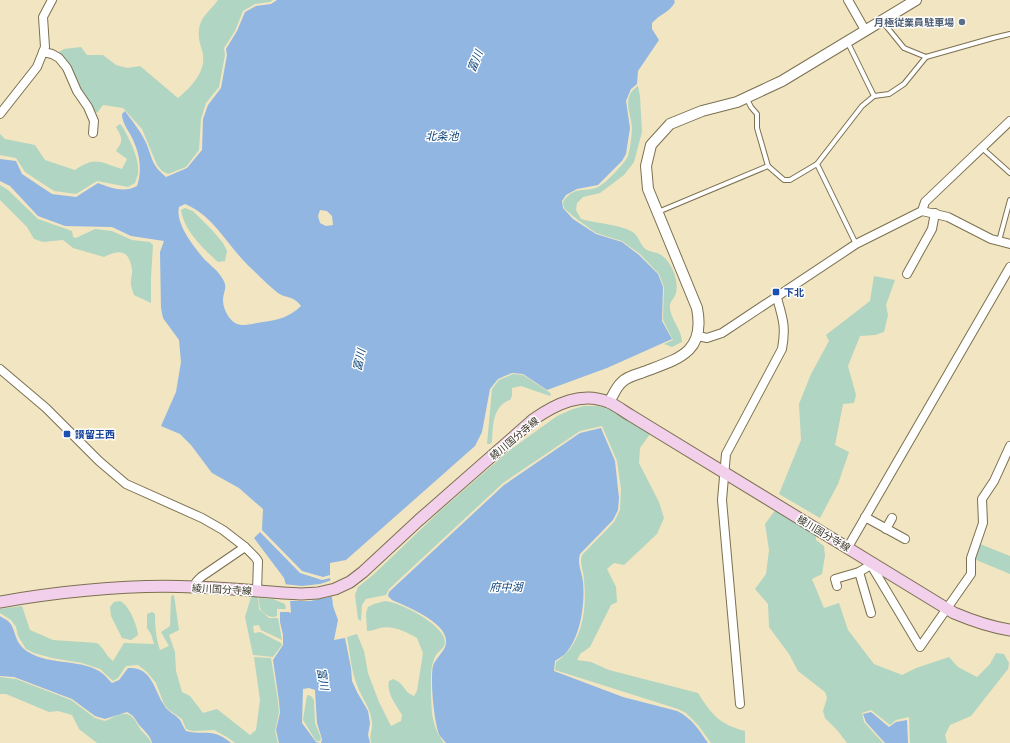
<svg xmlns="http://www.w3.org/2000/svg" width="1010" height="743" font-family="Helvetica,'Noto Sans JP',sans-serif">
	<style>
		.green { fill: #b0d5c2 }
		.water { fill: #90b6e1; fill-rule: evenodd }
		.pier { fill: #f2e5c1 }
		.lines { fill: none; stroke-linecap: round; stroke-linejoin: round }
		.service-casing { stroke: #7b7050; stroke-width: 6 }
		.minor-casing { stroke: #7b7050; stroke-width: 10 }
		.tertiary-casing { stroke: #7b7050; stroke-width: 12 }
		.secondary-casing { stroke: #7b7050; stroke-width: 13 }
		.service { stroke: #fff; stroke-width: 4 }
		.minor { stroke: #fff; stroke-width: 8 }
		.tertiary { stroke: #fff; stroke-width: 10 }
		.secondary { stroke: #f2d0ec; stroke-width: 11 }
		.service-dot { fill: #5c6f8a; stroke: #fff; stroke-width: 1.5 }
		.transit-dot { fill: #1a4fb4; stroke: #fff; stroke-width: 1.5 }
		.labels { text-anchor: middle; stroke-width: 3; stroke-linejoin: round; paint-order: stroke }
		.service-label { font-size: 10px; font-weight: bold; fill: #4e5e75; stroke: #fff; text-anchor: end }
		.transit-label { font-size: 10px; font-weight: bold; fill: #164399; stroke: #fff; text-anchor: start }
		.street-label { font-size: 10px; fill: #373224; stroke: #fff }
		.water-label { font-size: 11px; font-style: italic; fill: #0d4579; stroke: #fff }
	</style>
	<rect width="100%" height="100%" fill="#f2e5c1"/>
	<g class="green">
		<path d="M218,0H273L270,2L255,4L243,11L235,31L224,48L225,55L219,87L206,103L201,119L199,150L186,167L168,174L162,171L157,165L142,129L123,108L103,105L97,113L86,101L66,62L59,52L64,49L81,47L87,55H103L116,65L127,68L140,66L178,98C192,86 208,70 202,50C199,42 197,31 201,22C204,15 213,7 218,0Z"/>
		<path d="M638,86L640,96L642,132L634,162L624,175L600,193L583,197L577,203L576,210L581,219C594,223 624,225 634,233C639,237 641,247 647,250C651,252 657,252 661,255C672,262 679,281 676,293C675,297 671,301 670,304C668,317 682,329 682,342L672,347L664,344L673,340L663,320L664,287L659,274L640,254L622,241L596,233L574,217L564,208L563,202C575,185 583,193 598,187C605,184 625,163 628,156C630,150 632,134 632,128C631,113 621,97 638,86Z"/>
		<path d="M120,124L122,126C129,138 140,159 138,174C137,177 136,180 135,183L128,187L97,181L76,194L54,191L25,172L16,158L0,155V134L5,139L35,145L45,160L75,170C96,156 99,162 122,169L127,159L116,151C124,140 122,138 116,127Z"/>
		<path d="M0,185L8,190L38,219L72,231L73,237L76,238L95,229L112,231L132,240L150,242L153,245L151,277V303L134,295C133,292 132,289 131,286C130,280 133,274 132,269C129,250 120,249 104,257L73,248L63,240L43,242L34,239L27,227L0,200Z"/>
		<path d="M185,208L193,211L213,231L223,243L227,251L225,261L218,262C204,249 184,231 181,210Z"/>
		<polygon points="874,276 895,280 886,305 888,315 884,332 875,335 860,336 848,366 856,395 854,403 843,404 835,445 849,452 838,484 820,518 779,494 801,440 799,404 811,374 829,341 826,335 870,301"/>
		<path d="M513,374L523,375L549,392L551,394L550,396L521,386L512,388V396L510,400C492,406 493,427 492,442L490,444H487L492,389L499,380Z"/>
		<path d="M584,406H598L611,410L650,434L640,448L639,463L659,502L664,518L657,534L624,565L614,563L607,569L616,587L617,602L611,605L590,647L580,654L577,660L591,662L609,670L698,693C712,715 719,724 745,731V743H711L698,725L686,713L678,709L555,670L556,662C583,644 587,609 584,580C584,571 579,564 582,555L614,522L620,510L621,489L617,461L602,426L580,431L503,483L389,589L386,595L366,599L362,605L361,621L358,619L355,595L358,587L373,575L440,511L510,450L557,416L573,409Z"/>
		<polygon points="776,509 816,534 816,540 824,546 825,556 822,574 812,579 824,608 839,603 848,630 874,664 902,675 916,668 949,657 958,667 977,677 990,664 996,653 1004,654 1009,663 1008,669 971,716 950,725 945,735 947,743 910,743 909,717 896,720 890,725 871,710 862,713 864,722 883,743 847,743 837,730 825,718 823,711 827,698 825,692 798,671 789,654 769,627 768,604 755,589 766,574 769,550 765,524"/>
		<polygon points="980,544 1010,556 1010,574 974,559"/>
		<path d="M174,595L179,630L169,635L175,652L176,671L182,692L190,696L203,713L217,709L250,735L256,730L260,700L254,657L271,658L278,701L279,713L275,731L278,743H235L227,737L214,730L192,731L186,729L182,719L169,710L164,704L156,683L147,672L138,665L126,666L118,678L113,681L100,669L82,663L52,658L34,653L26,649L18,636L16,627L11,620L0,613V609L22,606L30,630L53,640L97,643C104,648 106,656 113,661L124,643L154,644L151,634L147,628V614L152,612L155,614C155,627 156,638 160,650L169,646L161,632L170,626L171,596Z"/>
		<polygon points="251,597 258,597 259,609 269,618 278,618 282,640 261,630 259,625 253,626 254,633 260,632 281,643 282,645 273,657 253,655 245,617"/>
		<path d="M259,598L273,599L285,604L286,609H277V616C271,619 263,614 260,608C259,605 259,601 259,598Z"/>
		<path d="M120,601C129,605 137,625 138,635L131,640L122,638L111,616L110,607L114,602Z"/>
		<path d="M385,601C400,602 447,626 445,643C444,648 439,651 436,655C434,658 433,663 432,666C430,672 431,711 433,718C434,727 439,736 444,743H371C369,734 373,730 372,722C370,706 362,699 357,685C351,670 350,652 347,637L357,634L364,651L368,673L379,702L391,726L401,721L402,715C397,706 386,693 389,681L393,679C406,684 402,691 414,696L417,691L423,653L417,638C406,632 393,625 380,628C375,629 372,631 367,631L366,613L368,607L374,604Z"/>
		<path d="M0,677L16,679L71,700L95,718L105,721C113,718 125,709 132,717C136,720 138,726 141,730C146,736 148,736 151,743H97L79,729L72,715L58,711L49,712L6,694H0Z"/>
		<polygon points="307,695 311,696 314,700 315,723 321,738 320,741 316,741 303,720"/>
	</g>
	<g class="water">
		<path d="M277,0H674L675,2C670,12 660,14 652,23V29L659,40L638,71L637,84L631,89L626,101L630,128L626,154L622,161L598,185L577,189L566,195L562,201L563,208L573,219L596,234L622,242L639,255L658,274L663,287L662,321L672,339L607,368L547,390L523,374L512,373L498,379L490,389L482,432L475,446L346,560L330,563V575L323,577L302,571L262,530L263,509L239,488L212,473L191,445L180,434L161,426L176,392L181,362L179,340L163,318L161,308L160,252L164,241L131,236L112,227L65,226L38,216L10,186L0,181V159L16,161L22,174L52,194L76,197L98,183C111,188 124,193 137,186C143,168 139,150 130,134C126,127 122,121 122,114L125,111C133,122 142,133 147,145C153,161 152,165 166,177L187,168L202,150L203,119L208,105L221,88L227,55L226,49L237,31L245,12L256,6L271,4ZM185,204C215,216 229,249 253,270C261,278 269,286 278,293C287,299 293,295 301,306C290,317 278,320 263,322C256,323 248,325 242,325C231,325 223,310 223,300C224,288 229,287 220,275C216,269 210,265 205,260C194,247 175,224 179,207ZM320,210L327,211L332,216L333,225L326,226L320,223L318,216Z"/>
		<path d="M601,428L615,461L619,498L618,510L613,520L580,554C577,564 582,572 583,582C585,603 581,637 565,654C563,656 558,659 555,661L554,671L623,697L677,711C692,718 699,730 708,743H446C444,741 442,738 440,736C434,725 430,679 433,666C436,657 445,652 446,643C449,623 406,606 392,600L388,596L389,592L504,485L580,433Z"/>
		<polygon points="260,532 300,573 322,580 330,578 333,606 338,620 334,640 345,638 351,668 352,681 357,692 368,711 370,723 368,735 370,743 321,743 322,739 317,723 315,690 309,688 303,689 302,723 316,742 320,743 279,743 276,730 280,713 279,701 273,660 283,645 283,635 280,622 280,612 289,612 291,613 290,600 284,578 254,538"/>
		<path d="M0,616C2,618 6,619 8,621C13,625 14,632 16,637C18,644 24,650 30,653C51,665 78,659 99,671C103,673 108,679 112,683L119,680L128,668C152,666 154,690 164,705C168,712 175,714 180,720C182,723 183,727 186,731C206,736 212,727 231,743H152C150,736 147,734 143,729C136,723 136,716 127,712L105,719L95,716L72,699L14,677L0,676Z"/>
		<polygon points="871,712 889,727 896,722 907,720 908,743 885,743 866,722 863,714"/>
	</g>
	<polygon class="pier" points="332,580 334,596 310,601 288,601 283,584 302,586 320,584"/>
	<g class="lines">
		<defs>
			<g id="service">
				<polyline points="882,21 904,48 926,57 993,38 1010,34"/>
				<polyline points="847,41 874,96"/>
				<polyline points="747,99 751,107 757,114 757,128 768,166"/>
				<polyline points="982,148 1010,173"/>
				<polyline points="658,212 768,166 784,180 790,180 817,164"/>
				<polyline points="999,241 1010,200"/>
				<polyline points="856,244 817,164 862,106 874,96 889,94 904,84 926,57"/>
			</g>
			<g id="minor">
				<polyline points="848,0 865,30"/>
				<polyline points="43,52 52,54 59,58 67,68 77,91 88,107 94,121 93,133"/>
				<polyline points="0,114 37,67 45,47 43,17 52,0"/>
				<polyline points="922,211 925,202 1010,121"/>
				<polyline points="907,274 932,229 935,213"/>
				<polyline points="698,336 707,338 722,333 856,244 922,211 948,217 991,239 1010,244"/>
				<polyline points="0,369 46,408 99,461 126,484 202,518 223,530 245,547 255,557 258,561 257,591"/>
				<polyline points="865,517 905,539"/>
				<polyline points="886,529 892,518"/>
				<polyline points="848,547 1010,267"/>
				<polyline points="871,565 920,647 971,574 971,558 983,523 982,499 994,481 1010,446"/>
				<polyline points="859,572 871,613"/>
				<polyline points="837,586 835,579 859,572 874,563"/>
				<polyline points="193,587 197,581 201,577 245,547"/>
				<path d="M740,704L722,500L726,454L782,349C786,327 783,319 777,298"/>
			</g>
			<path id="tertiary" d="M609,402C613,396 616,387 622,382C627,377 635,375 641,373C677,359 706,354 697,308L648,189L646,166L651,145L670,124L702,111L737,102L782,81L916,0"/>
			<path id="secondary" d="M0,602C64,591 129,584 194,587C230,588 265,592 301,594L318,593L335,589L350,582L363,572L419,520L534,419C556,404 582,391 608,402C616,405 623,411 630,415L954,613C973,621 990,627 1010,630"/>
		</defs>
		<use href="#service" class="service-casing"/>
		<use href="#minor" class="minor-casing"/>
		<use href="#tertiary" class="tertiary-casing"/>
		<use href="#secondary" class="secondary-casing"/>
		<use href="#service" class="service"/>
		<use href="#minor" class="minor"/>
		<use href="#tertiary" class="tertiary"/>
		<use href="#secondary" class="secondary"/>
	</g>
	<circle class="service-dot" cx="962" cy="22" r="4"/>
	<g class="transit-dot">
		<rect x="772" y="288" width="8" height="8" rx="2"/>
		<rect x="63" y="430" width="8" height="8" rx="2"/>
	</g>
	<g class="labels">
		<g class="service-label">
			<text x="954" y="26">月極従業員駐車場</text>
		</g>
		<g class="transit-label">
			<text x="784" y="296">下北</text>
			<text x="75" y="438">讃留王西</text>
		</g>
		<g class="street-label">
			<text transform="translate(514 438) rotate(-40)" y="4">綾川国分寺線</text>
			<text transform="translate(824 533) rotate(31)" y="4">綾川国分寺線</text>
			<text transform="translate(222 589) rotate(3)" y="4">綾川国分寺線</text>
		</g>
		<g class="water-label">
			<text transform="translate(475 61) rotate(-68)" y="4">富川</text>
			<text x="442" y="140">北条池</text>
			<text transform="translate(359 360) rotate(-78)" y="4">富川</text>
			<text x="506" y="591">府中湖</text>
			<text transform="translate(323 679) rotate(80)" y="4">富川</text>
		</g>
	</g>
</svg>
